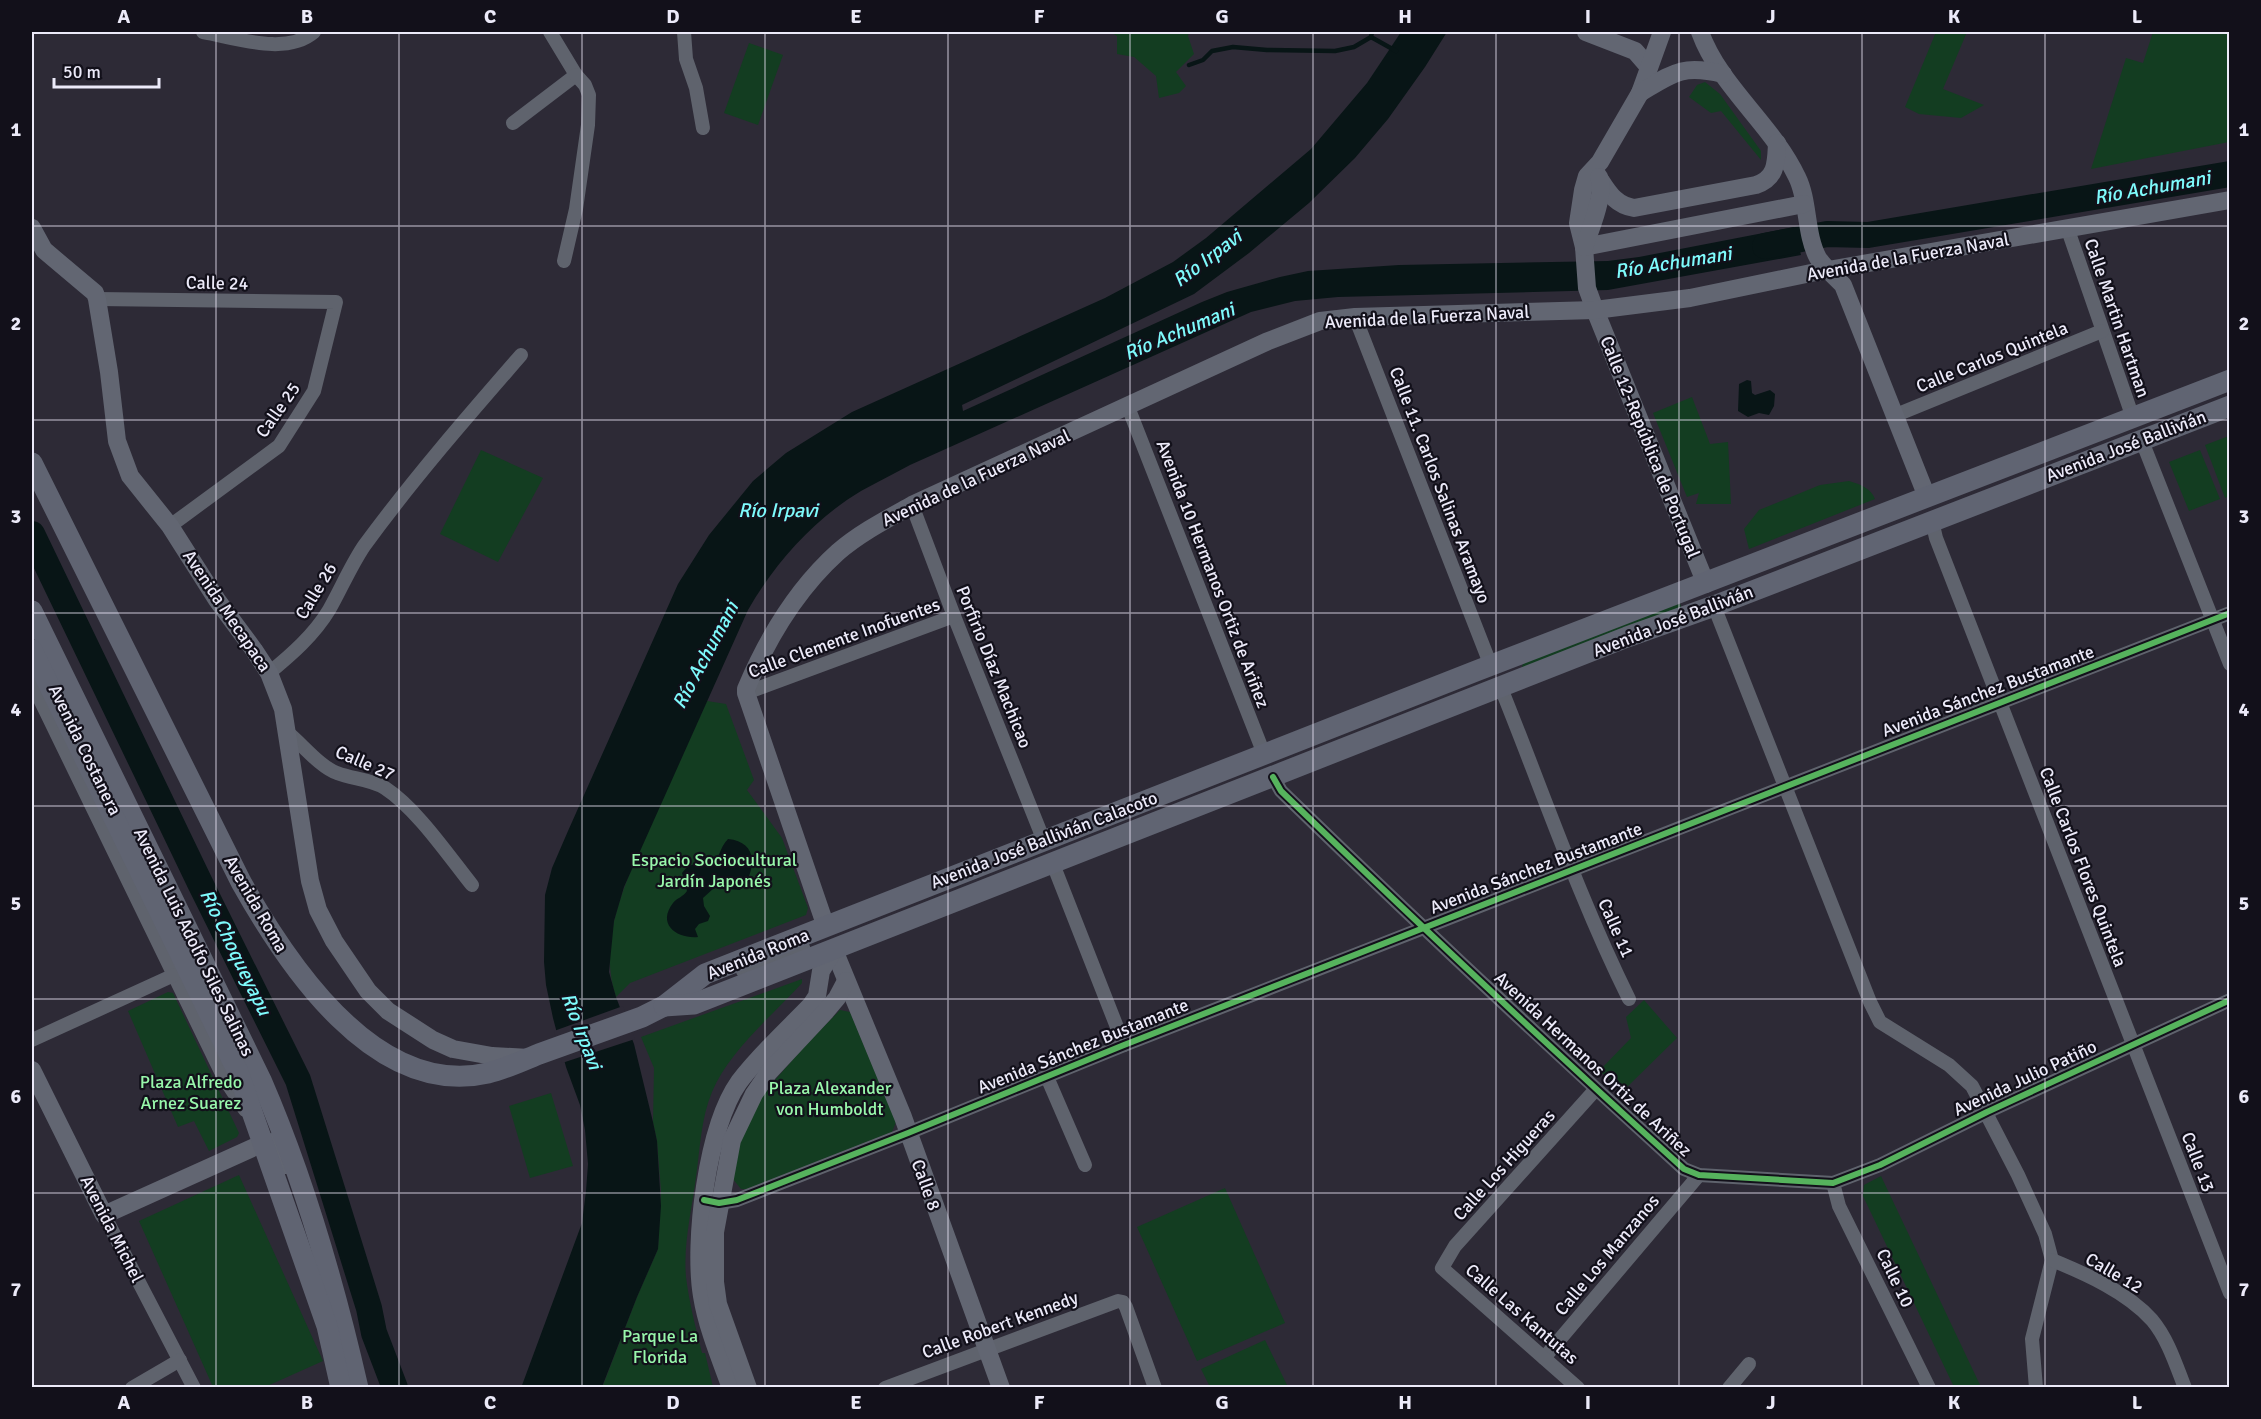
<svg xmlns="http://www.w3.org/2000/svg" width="2261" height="1419" font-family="Signika,sans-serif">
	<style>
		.green { fill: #133d21 }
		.water { fill: #081516 }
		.pier { fill: #2d2a36 }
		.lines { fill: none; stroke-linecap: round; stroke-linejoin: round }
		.stream { stroke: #081516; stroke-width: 4.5 }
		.river { stroke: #081516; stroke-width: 26 }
		.street { stroke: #5f636d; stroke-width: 14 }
		.secondary { stroke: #626672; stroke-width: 18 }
		.primary { stroke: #606472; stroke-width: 21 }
		.cycleway-casing { stroke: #12101a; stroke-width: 10 }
		.cycleway { stroke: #56b35d; stroke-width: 6 }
		.grid { fill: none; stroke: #eceaf9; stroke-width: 1.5; stroke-opacity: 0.55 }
		.labels { text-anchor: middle; stroke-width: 4.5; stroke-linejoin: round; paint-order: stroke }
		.street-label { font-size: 18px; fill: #eceaf9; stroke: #12101a }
		.park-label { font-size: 18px; fill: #98f7ab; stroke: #12101a }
		.water-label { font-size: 20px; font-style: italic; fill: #7efafc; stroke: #12101a }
		.neatline { fill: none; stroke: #eceaf9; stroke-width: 2 }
		.grid-label { font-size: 20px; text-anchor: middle; font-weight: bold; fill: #eceaf9 }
	</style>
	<rect width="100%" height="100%" fill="#2d2a36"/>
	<g class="green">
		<polygon points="1110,32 1189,32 1188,36 1194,54 1176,72 1186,86 1179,93 1159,98 1156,76 1134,57 1117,54 1117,36"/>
		<polygon points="1936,32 1967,32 1943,89 1984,105 1961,118 1919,114 1905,107"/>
		<polygon points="2153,32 2229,32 2229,142 2091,169 2126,58 2143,63"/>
		<polygon points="749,43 783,55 758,125 724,113"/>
		<polygon points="1705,82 1720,94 1761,151 1761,160 1721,111 1711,113 1689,97 1697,85"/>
		<polygon points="1692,397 1710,444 1728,442 1731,504 1696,504 1699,493 1687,497 1653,413"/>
		<polygon points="2229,436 2229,496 2225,498 2205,445"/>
		<polygon points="481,450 543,478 498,562 440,534"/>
		<polygon points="2200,450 2220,499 2189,511 2169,462"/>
		<path d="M1849,481C1859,484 1871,488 1875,499L1749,549L1744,529L1759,510L1820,485Z"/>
		<polygon points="1680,603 1681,607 1524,668 1522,667 1523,663"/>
		<path d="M707,701L726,704L754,780L747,790L782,838L808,908L806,915L630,983L616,997C595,934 632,870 656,814C673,776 690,739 707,701Z"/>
		<path d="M802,979V983C773,1015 729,1051 712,1092C701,1118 700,1149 696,1177C692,1209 683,1244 686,1277C689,1302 696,1329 702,1353H705L713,1387L602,1388L637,1297L658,1249L661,1191L657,1141L653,1122L654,1068L641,1037Z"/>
		<polygon points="168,992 173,993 239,1133 237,1137 209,1151 194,1121 178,1127 128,1011"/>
		<polygon points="1644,1000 1677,1038 1624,1090 1599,1071 1631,1038 1626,1017"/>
		<polygon points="840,1010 850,1012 896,1122 892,1132 748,1189 741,1189 733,1179 739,1141 760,1097 804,1047"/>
		<polygon points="551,1093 573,1166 530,1178 509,1106"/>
		<polygon points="239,1175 323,1361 265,1387 213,1387 139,1221"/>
		<polygon points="1881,1176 1981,1387 1954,1387 1863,1196 1864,1185"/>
		<polygon points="1225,1188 1285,1323 1197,1361 1137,1227"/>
		<polygon points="1265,1340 1288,1387 1210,1387 1201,1369"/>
	</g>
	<g class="water">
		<path d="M1401,32H1447L1425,67L1388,119L1355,158L1309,203L1249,253L1194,294L962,405L963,411L1202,302L1227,292L1280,277L1308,271L1399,265L1608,261L1639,257L1794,227L1801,255L1608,290L1338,297L1295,301L1251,312L910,465C894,474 877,482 861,491C814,519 775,563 748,610L624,887L614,921L609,972L616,997L634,1044L653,1122L657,1141L661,1206L658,1249L637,1297L602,1387L521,1388L582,1223L586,1191L588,1164L585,1130L580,1105L566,1067L553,1018L546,985L544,962L545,895L552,868L568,831L678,584L709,535L753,481L786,453L852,412L1105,298L1173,262L1206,238L1311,149L1367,83Z"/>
		<polygon points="1747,380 1751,381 1752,393 1755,395 1770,390 1775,394 1774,406 1769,415 1759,413 1748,417 1738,411 1739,384"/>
		<path d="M728,839C759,842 757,871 740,890L714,888L703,898L704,906L710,916L708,921L699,924L695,929L698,937C678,939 656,925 673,903C677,898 683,897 687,891L682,873C690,862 698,863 711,866C720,859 719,848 728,839Z"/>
	</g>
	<polygon class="pier" points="623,1006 635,1039 562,1063 554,1031"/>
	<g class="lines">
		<g class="stream">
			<polyline points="1372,32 1371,37 1396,51"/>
			<polyline points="1189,65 1203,60 1212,51 1233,47 1267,50 1335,51 1354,47 1371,37"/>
		</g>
		<g class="river">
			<polyline points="1765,246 1827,234 1868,235 2230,174"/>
			<polyline points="32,534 200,883 298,1080 369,1308 374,1333 395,1388"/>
		</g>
		<g class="street">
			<path d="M203,32C237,38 286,56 314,32"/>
			<polyline points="684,32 686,59 696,88 703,128"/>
			<polyline points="513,123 576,75 550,32"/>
			<polyline points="2068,230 2133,418"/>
			<polyline points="564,261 576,209 588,125 589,95 585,85 576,75"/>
			<polyline points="97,299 336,302 314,391 279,446 170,526"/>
			<polyline points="1355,317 1491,666"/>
			<polyline points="1128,407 1264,754"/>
			<polyline points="1896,415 2102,331"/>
			<polyline points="2142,441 2230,664"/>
			<polyline points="912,505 954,616 1044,841"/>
			<polyline points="1932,521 1936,538 2230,1293"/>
			<polyline points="1714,606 1870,1002 1880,1022 1949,1065 1972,1086 2018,1175 2045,1234 2052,1260 2032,1339 2036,1388"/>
			<path d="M269,673C291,655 314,635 329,610C341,589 350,567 364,546C413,479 467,417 521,355"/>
			<polyline points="32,683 224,1078 245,1110"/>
			<path d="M1501,688C1543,792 1579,898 1629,999"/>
			<polyline points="746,693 954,616"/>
			<path d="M287,732C302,744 320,767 337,773C352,779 371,779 385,788C417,809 448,855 472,885"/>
			<path d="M1273,777L1281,791C1413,919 1547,1045 1684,1169L1699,1175L1833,1183L1880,1165L1987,1112L2230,1000"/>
			<polyline points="1053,864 1124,1045"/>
			<polygon points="800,946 803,948 802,951 746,972 743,971 745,967"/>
			<polyline points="32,1040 174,975"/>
			<polyline points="1047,1077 1085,1165"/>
			<polyline points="1833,1183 1839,1206 1929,1388"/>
			<polyline points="719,1203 737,1200 908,1133 1124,1045 2230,613"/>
			<polyline points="104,1215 194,1388"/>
			<path d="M2052,1260C2086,1274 2127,1292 2152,1320C2168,1339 2176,1365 2185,1388"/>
			<polyline points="1544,1358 1699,1175"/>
			<polyline points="132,1388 180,1360"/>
			<polyline points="885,1388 1118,1301 1123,1302 1126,1307 1155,1388"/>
			<polyline points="1578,1388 1442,1268 1455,1246 1596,1089"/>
			<polyline points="1729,1388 1749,1364"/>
		</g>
		<g class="secondary">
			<polyline points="1586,32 1635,51 1648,66"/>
			<polyline points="1662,32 1640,93 1600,162 1587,176 1583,190 1578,223 1584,247 1587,288 1595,310 1706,584"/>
			<path d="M1700,32C1720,87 1772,124 1797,177C1809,201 1805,234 1818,258C1824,267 1835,277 1843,285L1927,497"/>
			<path d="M1640,93C1673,73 1682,64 1723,74"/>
			<path d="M1601,181C1610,195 1617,205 1634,208L1756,185C1777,178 1776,162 1777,143"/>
			<polyline points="32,228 44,250 95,293 97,299 109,372 117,441 130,476 170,526 217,600 254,650 269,673 283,709 310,881 318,910 334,941 368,991 388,1011 433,1040 453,1049 492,1056 529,1058"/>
			<polyline points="1584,247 1804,204"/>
			<path d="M1584,247C1590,231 1606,192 1599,177"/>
			<path d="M826,927L746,693V689C767,639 798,588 838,552C860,533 887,519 912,505L1266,342L1320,321L1355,317L1595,310L1690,298L1811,273L2230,200"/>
			<polyline points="834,950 903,1117 1001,1388"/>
			<polyline points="32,1070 104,1215 261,1144 272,1142 278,1146 285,1165"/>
			<path d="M731,1388C720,1358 707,1327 702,1296C693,1242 707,1127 739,1082C760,1054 787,1030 811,1005L817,996L821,971L834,950"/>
			<polyline points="748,1388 718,1304 715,1282 715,1232 732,1140 754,1094 769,1072 826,1011 837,998 846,981"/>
		</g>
		<g class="primary">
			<path d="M32,463L241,882C287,964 375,1099 488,1073C505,1069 522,1061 539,1054C573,1042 608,1029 642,1017L664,1006L705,974L1476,671L2230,380"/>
			<path d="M32,611L261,1080C304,1179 334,1283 358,1388"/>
			<polyline points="32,650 238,1072 327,1326 341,1388"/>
			<polyline points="664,1006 694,1004 1627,637 1714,606 2230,406"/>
		</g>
		<defs>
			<g id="cycleway">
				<path d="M1273,777L1281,791C1413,919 1547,1045 1684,1169L1699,1175L1833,1183L1880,1165L1987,1112L2230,1000"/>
				<polyline points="704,1200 719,1203 737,1200 908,1133 1124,1045 2230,613"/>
			</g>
		</defs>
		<use href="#cycleway" class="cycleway-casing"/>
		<use href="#cycleway" class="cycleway"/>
	</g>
	<path class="grid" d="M216,32V1388M399,32V1388M582,32V1388M765,32V1388M948,32V1388M1130,32V1388M1313,32V1388M1496,32V1388M1679,32V1388M1862,32V1388M2045,32V1388M32,226H2230M32,420H2230M32,613H2230M32,806H2230M32,999H2230M32,1193H2230"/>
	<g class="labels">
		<g class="street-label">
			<text transform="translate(1908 257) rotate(-10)" y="6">Avenida de la Fuerza Naval</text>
			<text transform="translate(217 283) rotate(1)" y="6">Calle 24</text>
			<text transform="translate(1427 317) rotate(-3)" y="6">Avenida de la Fuerza Naval</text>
			<text transform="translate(2117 318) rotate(71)" y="6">Calle Martin Hartman</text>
			<text transform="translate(1992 357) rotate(-22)" y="6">Calle Carlos Quintela</text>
			<text transform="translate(278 410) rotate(-55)" y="6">Calle 25</text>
			<text transform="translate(2126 446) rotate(-21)" y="6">Avenida José Ballivián</text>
			<text transform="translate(1650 447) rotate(68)" y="6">Calle 12-República de Portugal</text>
			<text transform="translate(976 478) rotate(-25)" y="6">Avenida de la Fuerza Naval</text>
			<text transform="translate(1440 485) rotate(69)" y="6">Calle 11. Carlos Salinas Aramayo</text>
			<text transform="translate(1213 574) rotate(69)" y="6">Avenida 10 Hermanos Ortiz de Ariñez</text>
			<text transform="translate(316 591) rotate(-59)" y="6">Calle 26</text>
			<text transform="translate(227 611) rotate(56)" y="6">Avenida Mecapaca</text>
			<text transform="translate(1673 621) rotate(-21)" y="6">Avenida José Ballivián</text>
			<text transform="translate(844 638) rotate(-20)" y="6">Calle Clemente Inofuentes</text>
			<text transform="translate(994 667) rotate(68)" y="6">Porfirio Díaz Machicao</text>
			<text transform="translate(1988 691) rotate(-21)" y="6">Avenida Sánchez Bustamante</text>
			<text transform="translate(85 750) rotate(64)" y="6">Avenida Costanera</text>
			<text transform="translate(365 763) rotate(23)" y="6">Calle 27</text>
			<text transform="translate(1044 840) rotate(-21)" y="6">Avenida José Ballivián Calacoto</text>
			<text transform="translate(2083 867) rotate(69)" y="6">Calle Carlos Flores Quintela</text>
			<text transform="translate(1536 868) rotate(-21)" y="6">Avenida Sánchez Bustamante</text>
			<text transform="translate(256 904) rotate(60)" y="6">Avenida Roma</text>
			<text transform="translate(1616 928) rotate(66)" y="6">Calle 11</text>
			<text transform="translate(194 942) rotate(64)" y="6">Avenida Luis Adolfo Siles Salinas</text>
			<text transform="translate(758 954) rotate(-22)" y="6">Avenida Roma</text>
			<text transform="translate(1083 1046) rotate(-22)" y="6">Avenida Sánchez Bustamante</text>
			<text transform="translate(1593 1064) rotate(43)" y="6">Avenida Hermanos Ortiz de Ariñez</text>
			<text transform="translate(2025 1078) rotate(-25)" y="6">Avenida Julio Patiño</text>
			<text transform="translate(2198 1162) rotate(69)" y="6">Calle 13</text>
			<text transform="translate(1504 1165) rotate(-48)" y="6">Calle Los Higueras</text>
			<text transform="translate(926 1185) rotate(70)" y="6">Calle 8</text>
			<text transform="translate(112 1229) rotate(63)" y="6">Avenida Michel</text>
			<text transform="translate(1607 1255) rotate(-50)" y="6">Calle Los Manzanos</text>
			<text transform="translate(2114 1273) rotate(30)" y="6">Calle 12</text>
			<text transform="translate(1895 1278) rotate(64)" y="6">Calle 10</text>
			<text transform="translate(1522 1314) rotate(41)" y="6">Calle Las Kantutas</text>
			<text transform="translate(1000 1325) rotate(-20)" y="6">Calle Robert Kennedy</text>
		</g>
		<g class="park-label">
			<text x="714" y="866">Espacio Sociocultural<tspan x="714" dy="21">Jardín Japonés</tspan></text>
			<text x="191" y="1088">Plaza Alfredo<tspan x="191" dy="21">Arnez Suarez</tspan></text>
			<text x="830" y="1094">Plaza Alexander<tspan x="830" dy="21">von Humboldt</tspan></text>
			<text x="660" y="1342">Parque La<tspan x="660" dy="21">Florida</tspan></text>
		</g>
		<g class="water-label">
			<text transform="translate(2152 187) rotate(-10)" y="7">Río Achumani</text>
			<text transform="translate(1207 258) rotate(-37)" y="7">Río Irpavi</text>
			<text transform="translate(1673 262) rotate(-9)" y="7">Río Achumani</text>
			<text transform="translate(1179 331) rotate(-23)" y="7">Río Achumani</text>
			<text x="778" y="517">Río Irpavi</text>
			<text transform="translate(705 655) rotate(-62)" y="7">Río Achumani</text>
			<text transform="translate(236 952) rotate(64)" y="7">Río Choqueyapu</text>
			<text transform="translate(582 1031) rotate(69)" y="7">Río Irpavi</text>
		</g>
	</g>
	<rect width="2261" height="1419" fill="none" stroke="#12101a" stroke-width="66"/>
	<path d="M54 78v9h105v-9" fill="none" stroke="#eceaf9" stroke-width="3"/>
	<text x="63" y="78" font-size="18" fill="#eceaf9" stroke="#12101a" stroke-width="4.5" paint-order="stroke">50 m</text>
	<rect x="33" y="33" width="2195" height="1353" class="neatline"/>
	<g class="grid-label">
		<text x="124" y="23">A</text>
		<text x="307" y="23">B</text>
		<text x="490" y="23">C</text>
		<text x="673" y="23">D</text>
		<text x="856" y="23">E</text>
		<text x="1039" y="23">F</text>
		<text x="1222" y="23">G</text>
		<text x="1405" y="23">H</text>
		<text x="1588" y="23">I</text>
		<text x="1771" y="23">J</text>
		<text x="1954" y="23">K</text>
		<text x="2137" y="23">L</text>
		<text x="16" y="136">1</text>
		<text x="2244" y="136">1</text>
		<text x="16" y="330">2</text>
		<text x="2244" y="330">2</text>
		<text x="16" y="523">3</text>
		<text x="2244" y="523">3</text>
		<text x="16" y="716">4</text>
		<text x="2244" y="716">4</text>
		<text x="16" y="910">5</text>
		<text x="2244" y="910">5</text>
		<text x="16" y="1103">6</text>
		<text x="2244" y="1103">6</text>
		<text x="16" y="1296">7</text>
		<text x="2244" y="1296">7</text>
		<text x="124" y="1409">A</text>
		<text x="307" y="1409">B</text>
		<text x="490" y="1409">C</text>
		<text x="673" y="1409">D</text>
		<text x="856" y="1409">E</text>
		<text x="1039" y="1409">F</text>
		<text x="1222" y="1409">G</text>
		<text x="1405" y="1409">H</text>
		<text x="1588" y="1409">I</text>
		<text x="1771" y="1409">J</text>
		<text x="1954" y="1409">K</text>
		<text x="2137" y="1409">L</text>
	</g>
</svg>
